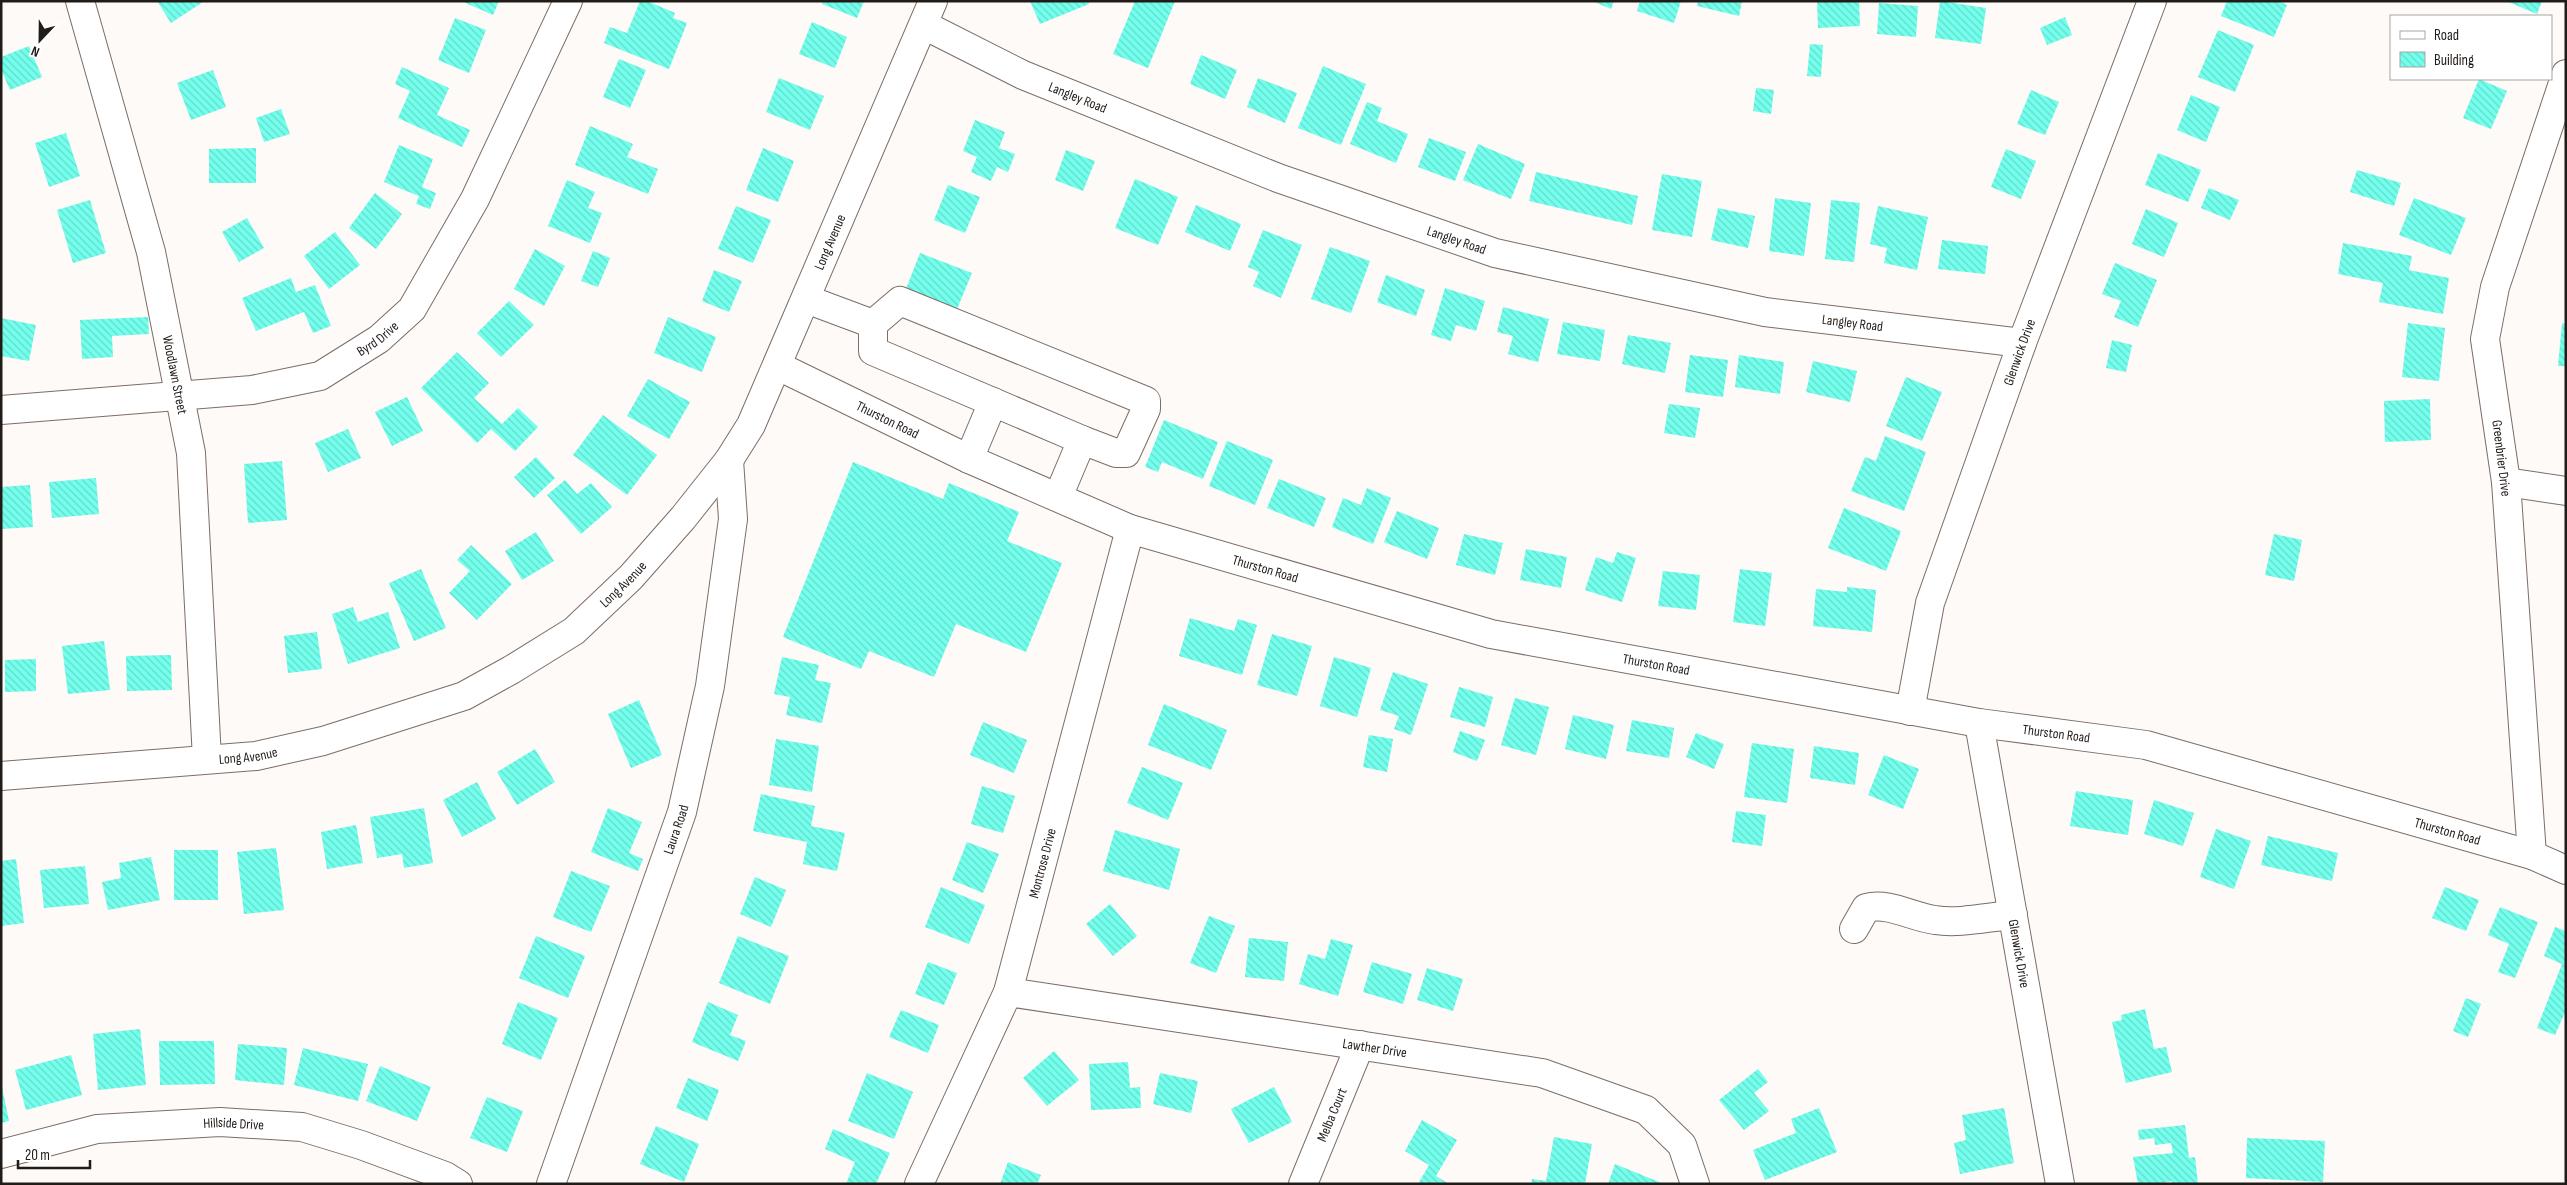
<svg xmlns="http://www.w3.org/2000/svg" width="2567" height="1185" font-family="'Sofia Sans Condensed',sans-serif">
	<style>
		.building { fill: url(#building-back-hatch) }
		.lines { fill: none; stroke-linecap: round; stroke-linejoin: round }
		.minor-casing { stroke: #7d6d64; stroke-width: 30 }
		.minor { stroke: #fff; stroke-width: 28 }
		.labels { text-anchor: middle; stroke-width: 4; stroke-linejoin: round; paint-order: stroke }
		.street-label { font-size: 14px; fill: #221c18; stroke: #fff }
	</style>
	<defs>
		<pattern id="building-back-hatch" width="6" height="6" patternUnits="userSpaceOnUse" patternTransform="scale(1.25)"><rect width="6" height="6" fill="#73ffec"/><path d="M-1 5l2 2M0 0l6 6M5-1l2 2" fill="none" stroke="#63daca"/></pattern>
	</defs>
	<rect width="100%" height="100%" fill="#fdfaf8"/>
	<g class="building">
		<polygon points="157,1 202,1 203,2 171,23"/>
		<polygon points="461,1 499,1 493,15"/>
		<polygon points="640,1 647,1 675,13 673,18 687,23 669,69 604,43 610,27 627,33"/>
		<polygon points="823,1 864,1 857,18 822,4"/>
		<polygon points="1030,1 1088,1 1089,4 1040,24"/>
		<polygon points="1135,1 1175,1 1148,68 1113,54"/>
		<polygon points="1592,1 1614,1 1611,9"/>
		<polygon points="1640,1 1681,1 1674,23 1637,11"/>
		<polygon points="1698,1 1742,1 1739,16 1697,6"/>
		<polygon points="1817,1 1859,1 1860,26 1818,28"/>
		<polygon points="1940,1 1986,8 1981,44 1935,38"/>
		<polygon points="2227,1 2278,1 2287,5 2274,37 2221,16"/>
		<polygon points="2506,1 2542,1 2537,14"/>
		<polygon points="1879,3 1918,6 1916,37 1877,34"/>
		<polygon points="2065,17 2072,35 2047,45 2040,28"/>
		<polygon points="455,18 486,30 469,73 438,60"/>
		<polygon points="812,22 847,37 835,68 799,54"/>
		<polygon points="2218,30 2254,45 2235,92 2198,77"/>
		<polygon points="1810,44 1823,45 1821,77 1807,76"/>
		<polygon points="29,46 42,77 10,90 1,69 1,57"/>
		<polygon points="1201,55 1237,70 1225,99 1190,84"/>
		<polygon points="619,59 646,70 630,108 603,97"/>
		<polygon points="1323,66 1366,84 1341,145 1298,128"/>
		<polygon points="402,67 449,88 437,115 470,130 462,147 398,118 410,91 395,84"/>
		<polygon points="213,70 226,107 191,120 177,83"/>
		<polygon points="779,78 824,96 810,130 766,112"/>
		<polygon points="1258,78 1297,93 1285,123 1247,107"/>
		<polygon points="2479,79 2507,91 2491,129 2463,118"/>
		<polygon points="1756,88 1774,90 1771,114 1753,111"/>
		<polygon points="2031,90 2059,102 2045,135 2017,124"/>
		<polygon points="2191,95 2220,107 2206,142 2177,130"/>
		<polygon points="1367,102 1382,108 1377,121 1408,134 1396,163 1350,144"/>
		<polygon points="281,109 290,134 264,142 256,118"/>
		<polygon points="975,120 1005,132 999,148 1015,154 1008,172 997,167 991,181 971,172 977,157 963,151"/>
		<polygon points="590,126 633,144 627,157 658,169 648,194 575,165"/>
		<polygon points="66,133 80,176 49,187 35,143"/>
		<polygon points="1429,138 1466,152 1455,181 1418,167"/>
		<polygon points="1478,144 1525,164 1511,199 1463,180"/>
		<polygon points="399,145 433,159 422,187 436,193 430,209 416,204 419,196 384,182"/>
		<polygon points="256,148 256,183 209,183 209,149"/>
		<polygon points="763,148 794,161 778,202 746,190"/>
		<polygon points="2006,149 2036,161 2021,199 1991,187"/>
		<polygon points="1066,150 1095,161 1083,191 1055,180"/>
		<polygon points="2158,153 2201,170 2188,202 2145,185"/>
		<polygon points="2357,170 2401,183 2394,206 2350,192"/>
		<polygon points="1536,172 1638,196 1632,225 1529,201"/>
		<polygon points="1662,174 1702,181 1692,237 1652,230"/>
		<polygon points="1135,179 1178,197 1158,245 1115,228"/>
		<polygon points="567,180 595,192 588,208 602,213 590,243 548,226"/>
		<polygon points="948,185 980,197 965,233 934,220"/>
		<polygon points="2209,188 2239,200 2230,220 2201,208"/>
		<polygon points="375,193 402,214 376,249 349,228"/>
		<polygon points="1775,198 1811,203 1804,256 1769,251"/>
		<polygon points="2414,198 2466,218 2451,255 2399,235"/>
		<polygon points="90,200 106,253 73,263 57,210"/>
		<polygon points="1831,200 1860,203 1854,262 1825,259"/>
		<polygon points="1196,205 1241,224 1230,251 1185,232"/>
		<polygon points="736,206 771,220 753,263 718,249"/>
		<polygon points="1878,206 1928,217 1917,270 1884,263 1887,248 1870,244"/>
		<polygon points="1718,208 1755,216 1748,248 1711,240"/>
		<polygon points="2146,209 2178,223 2164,257 2132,244"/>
		<polygon points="247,218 264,248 239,262 222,232"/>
		<polygon points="1263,230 1302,245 1281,298 1253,286 1259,272 1248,267"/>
		<polygon points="335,232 360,265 329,289 304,256"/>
		<polygon points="1942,240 1988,246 1985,274 1938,269"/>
		<polygon points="2343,243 2412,256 2409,270 2449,278 2443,314 2379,302 2383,283 2338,274"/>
		<polygon points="1330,247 1370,261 1351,313 1311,299"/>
		<polygon points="535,249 565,266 544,306 514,289"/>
		<polygon points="593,251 610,258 598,287 581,281"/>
		<polygon points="920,253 972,273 955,314 904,294"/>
		<polygon points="2115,263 2157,280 2138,327 2114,317 2121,301 2102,294"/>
		<polygon points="714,270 742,281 729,312 702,301"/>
		<polygon points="1386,275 1425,290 1416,316 1377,302"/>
		<polygon points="291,278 296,292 315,285 331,326 313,333 304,312 256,331 242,298"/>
		<polygon points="1445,288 1485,301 1476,331 1456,325 1451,341 1431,335"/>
		<polygon points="509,301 534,325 501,357 477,333"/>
		<polygon points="1503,307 1549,319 1538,362 1508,354 1513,336 1497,332"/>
		<polygon points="148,317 149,334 112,336 113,357 82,359 80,320"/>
		<polygon points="668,317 716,337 702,372 654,353"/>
		<polygon points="1,318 36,325 29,361 1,356"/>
		<polygon points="1563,322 1605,330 1600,361 1557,354"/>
		<polygon points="2408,323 2445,328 2439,381 2402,377"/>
		<polygon points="2562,323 2566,324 2566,366 2558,366"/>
		<polygon points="1628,335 1671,343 1665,373 1622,364"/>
		<polygon points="2112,340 2132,345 2126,372 2106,368"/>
		<polygon points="457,352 489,383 474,398 502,424 518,408 538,427 515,451 491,429 477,443 421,388"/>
		<polygon points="1690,355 1728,360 1723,397 1685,392"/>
		<polygon points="1739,355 1784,362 1780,394 1735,387"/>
		<polygon points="1813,361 1857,371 1850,402 1806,392"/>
		<polygon points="1906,377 1942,392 1922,441 1886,426"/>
		<polygon points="648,379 690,402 669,439 627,416"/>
		<polygon points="407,397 423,431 392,446 375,412"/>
		<polygon points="2430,399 2431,440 2385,442 2384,401"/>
		<polygon points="1669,404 1700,408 1695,438 1664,433"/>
		<polygon points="603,415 657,455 627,495 573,455"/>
		<polygon points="1164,420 1218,442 1203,479 1162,462 1158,472 1145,467"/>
		<polygon points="348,429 361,458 328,472 315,443"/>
		<polygon points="1885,436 1926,452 1904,511 1851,491 1865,457 1876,461"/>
		<polygon points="1227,441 1273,460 1255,505 1209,486"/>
		<polygon points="536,457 555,478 534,498 514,477"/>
		<polygon points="282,461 287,520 248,523 244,464"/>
		<polygon points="853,462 943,499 949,483 1019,512 1007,541 1062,563 1026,652 956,624 934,677 869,651 861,669 783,637"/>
		<polygon points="96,478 99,514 52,518 49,482"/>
		<polygon points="1279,479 1326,498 1314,527 1267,508"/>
		<polygon points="565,480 577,494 591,483 612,507 581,534 547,495"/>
		<polygon points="30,485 33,527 1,529 1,487"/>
		<polygon points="1367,488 1391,498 1373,544 1332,527 1343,498 1361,505"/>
		<polygon points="1844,508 1901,531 1886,571 1828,548"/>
		<polygon points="1397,511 1439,528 1427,559 1384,542"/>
		<polygon points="536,532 554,561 522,580 505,551"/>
		<polygon points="1464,534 1503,543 1495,575 1456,565"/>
		<polygon points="2274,534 2302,540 2294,581 2265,575"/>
		<polygon points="471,545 512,584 477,620 449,593 470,571 457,560"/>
		<polygon points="1526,549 1567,557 1561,588 1520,580"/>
		<polygon points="1617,552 1636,558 1622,602 1585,590 1596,557 1613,563"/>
		<polygon points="421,569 446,628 414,641 389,583"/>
		<polygon points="1740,569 1772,573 1765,626 1733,622"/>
		<polygon points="1663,571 1700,575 1696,610 1658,606"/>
		<polygon points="1847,587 1876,590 1872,632 1813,626 1816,589 1847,592"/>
		<polygon points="353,607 358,622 388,612 400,648 348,664 332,614"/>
		<polygon points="1190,618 1234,631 1238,619 1257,625 1242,675 1179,656"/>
		<polygon points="317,632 322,669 288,673 284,636"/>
		<polygon points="1272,634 1312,646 1297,696 1257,685"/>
		<polygon points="104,641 110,690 68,694 62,646"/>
		<polygon points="171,655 172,690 127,691 126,656"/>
		<polygon points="782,657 819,665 815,680 831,683 822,723 786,715 790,697 774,694"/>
		<polygon points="1334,657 1371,668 1357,717 1320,706"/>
		<polygon points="36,659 36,691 5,692 5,660"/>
		<polygon points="1393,672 1428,684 1411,735 1394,729 1399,716 1380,710"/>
		<polygon points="1459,687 1493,697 1485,727 1450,717"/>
		<polygon points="1515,698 1549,707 1536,755 1501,745"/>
		<polygon points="639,700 662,755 631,768 608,714"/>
		<polygon points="1164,704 1227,730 1211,770 1148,745"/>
		<polygon points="1573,715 1614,725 1606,759 1565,749"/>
		<polygon points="1632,720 1674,728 1669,758 1626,751"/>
		<polygon points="983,722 1027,740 1014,773 970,755"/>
		<polygon points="1460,731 1485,740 1477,761 1453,752"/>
		<polygon points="1696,733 1724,744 1714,769 1686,757"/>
		<polygon points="1369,735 1393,739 1387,772 1363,767"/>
		<polygon points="776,739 819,746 812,792 769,785"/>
		<polygon points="1752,743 1794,749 1787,803 1744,797"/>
		<polygon points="1814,746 1859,753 1855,785 1810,778"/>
		<polygon points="535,749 555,782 517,805 497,772"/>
		<polygon points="1884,755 1919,769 1903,809 1868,795"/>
		<polygon points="1142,767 1183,783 1168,820 1127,803"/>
		<polygon points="477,782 496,819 462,837 443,800"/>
		<polygon points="982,786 1015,796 1003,833 971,824"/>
		<polygon points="2076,791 2133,800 2128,835 2070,826"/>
		<polygon points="761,794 815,806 811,826 845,833 837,871 803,864 807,842 753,831"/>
		<polygon points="2154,800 2194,813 2183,846 2144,834"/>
		<polygon points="424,808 433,863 404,868 402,854 377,858 370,817"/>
		<polygon points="608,808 642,822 629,853 643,859 638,871 591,852"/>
		<polygon points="1736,811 1766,815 1762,846 1732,842"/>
		<polygon points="356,825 363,863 327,869 321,832"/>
		<polygon points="2216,829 2251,841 2234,889 2200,877"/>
		<polygon points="1115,830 1180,849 1169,890 1103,871"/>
		<polygon points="2268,836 2338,853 2332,881 2261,865"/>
		<polygon points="967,842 999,854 983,893 952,880"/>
		<polygon points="276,848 284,910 244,914 237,852"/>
		<rect x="174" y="850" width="44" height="50"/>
		<polygon points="151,857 160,900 108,910 102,882 121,878 119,863"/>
		<polygon points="16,859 24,923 1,926 1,861"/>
		<polygon points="85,866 89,904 44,908 40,870"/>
		<polygon points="571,871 610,886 591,932 553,917"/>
		<polygon points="755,877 786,890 771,927 740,914"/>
		<polygon points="941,887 985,905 969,944 925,927"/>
		<polygon points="2445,887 2479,900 2466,931 2432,918"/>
		<polygon points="1110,904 1137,936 1113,956 1086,924"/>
		<polygon points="2500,907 2538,922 2515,978 2498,972 2509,944 2488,935"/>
		<polygon points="1209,916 1235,926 1216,973 1190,963"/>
		<polygon points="2555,927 2566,931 2566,1010 2555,1035 2537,1028 2562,964 2544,956"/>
		<polygon points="536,936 585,956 568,998 519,978"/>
		<polygon points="738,936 789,956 770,1004 719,983"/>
		<polygon points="1249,938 1288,942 1284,981 1245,977"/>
		<polygon points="1331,939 1353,945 1338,996 1299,984 1308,954 1325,959"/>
		<polygon points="928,962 957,973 944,1005 915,994"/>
		<polygon points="1372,962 1412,974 1403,1004 1363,992"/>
		<polygon points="1427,968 1463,979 1453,1011 1417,1000"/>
		<polygon points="2466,998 2481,1004 2468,1037 2453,1031"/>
		<polygon points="518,1002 558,1018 541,1060 502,1044"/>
		<polygon points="708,1002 738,1015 730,1035 746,1041 738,1061 692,1042"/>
		<polygon points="2145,1009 2154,1049 2166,1047 2172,1072 2126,1083 2112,1022 2122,1020 2121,1015"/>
		<polygon points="901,1010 939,1025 928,1053 889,1037"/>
		<polygon points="140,1029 146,1085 98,1090 93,1034"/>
		<polygon points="159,1041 214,1041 215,1084 160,1085"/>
		<polygon points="238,1044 287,1048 284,1085 235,1080"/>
		<polygon points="303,1048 368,1064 358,1101 294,1085"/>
		<polygon points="1054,1051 1079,1080 1047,1106 1023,1078"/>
		<polygon points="71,1055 82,1095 26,1110 15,1070"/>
		<polygon points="1128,1062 1130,1088 1140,1087 1141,1108 1091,1110 1089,1064"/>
		<polygon points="380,1066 431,1087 417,1121 366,1101"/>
		<polygon points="1758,1069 1768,1082 1754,1093 1769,1111 1744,1130 1719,1100"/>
		<polygon points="867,1073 913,1092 894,1139 848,1121"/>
		<polygon points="1160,1073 1198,1081 1191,1113 1153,1104"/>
		<polygon points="688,1078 719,1090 707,1121 676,1108"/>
		<polygon points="1,1082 9,1121 1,1123"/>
		<polygon points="1274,1087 1292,1122 1249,1143 1231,1109"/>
		<polygon points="487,1097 523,1111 507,1152 470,1138"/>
		<polygon points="1819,1108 1837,1152 1765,1180 1753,1150 1796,1133 1791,1119"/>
		<polygon points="2004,1108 2014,1163 1960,1174 1954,1143 1966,1140 1962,1115"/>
		<polygon points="1422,1120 1457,1140 1436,1176 1449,1184 1418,1184 1429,1165 1405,1151"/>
		<polygon points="2185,1125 2189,1158 2195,1157 2198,1184 2172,1184 2172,1181 2159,1184 2138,1184 2133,1157 2173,1153 2171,1143 2155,1145 2154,1138 2139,1140 2138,1130"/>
		<polygon points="656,1126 699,1144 684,1182 640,1164"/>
		<polygon points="833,1129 890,1153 876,1184 846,1184 855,1162 825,1149"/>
		<polygon points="1554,1137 1592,1144 1585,1184 1531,1184 1532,1179 1546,1181"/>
		<polygon points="2247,1138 2325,1141 2323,1182 2246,1178"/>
		<polygon points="1008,1162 1041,1175 1037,1184 1000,1184"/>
		<polygon points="1615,1164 1664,1184 1608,1184"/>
	</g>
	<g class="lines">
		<defs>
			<g id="minor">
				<path id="s1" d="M80,1L151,252L191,453L207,759"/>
				<path id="s2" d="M924,25L1023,75L1278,178L1495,253L1765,312L2022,343"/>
				<polyline points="806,299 873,324"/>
				<polygon points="900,301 1146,401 1146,409 1126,453 1116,453 1082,440 873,351 873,324"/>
				<path id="s3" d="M778,366L969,459L1130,529L1491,634L1979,723L2146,745L2532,855L2566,870"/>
				<path id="s4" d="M1,410L252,390L320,376L379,339L412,309L475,199L568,1"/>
				<polyline points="969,459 993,402"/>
				<polyline points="2506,482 2566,491"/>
				<polyline points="1058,497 1082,440"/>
				<path id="s5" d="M1910,711L1930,603L2022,343L2152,1"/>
				<path id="s6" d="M1979,723L2060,1184"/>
				<path id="s7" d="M1,776L256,756L323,741L464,696L511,670L574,631L631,577L683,518L729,460L751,425L933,1"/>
				<polyline points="2532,855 2506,482 2485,339 2495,287 2566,74"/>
				<path d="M1854,929L1866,908C1889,902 1912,917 1935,920C1959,924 1988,917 2013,915"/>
				<path id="s8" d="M1008,992L1542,1073L1646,1110L1682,1145L1695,1184"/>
				<path id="s9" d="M1,1154L97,1129L220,1122L302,1127L361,1145L445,1176L458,1184"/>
				<path id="s10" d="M551,1184L682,812L710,686L733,519L729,460"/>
				<path id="s11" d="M919,1184L1008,992L1130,529"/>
				<path id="s12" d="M1303,1184L1360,1045"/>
			</g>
		</defs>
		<use href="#minor" class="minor-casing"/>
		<use href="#minor" class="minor"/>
	</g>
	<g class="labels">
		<g class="street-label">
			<text dy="5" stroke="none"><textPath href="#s2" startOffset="170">Langley Road</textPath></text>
			<text dy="5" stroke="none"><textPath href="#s2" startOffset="575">Langley Road</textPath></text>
			<text dy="5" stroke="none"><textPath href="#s7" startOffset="1072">Long Avenue</textPath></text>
			<text dy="5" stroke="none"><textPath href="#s2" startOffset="980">Langley Road</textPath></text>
			<text dy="5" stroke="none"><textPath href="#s4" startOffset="390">Byrd Drive</textPath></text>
			<text dy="5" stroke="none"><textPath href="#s5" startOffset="376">Glenwick Drive</textPath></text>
			<text dy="5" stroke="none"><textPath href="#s1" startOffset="386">Woodlawn Street</textPath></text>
			<text dy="5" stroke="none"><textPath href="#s3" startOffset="122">Thurston Road</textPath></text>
			<text transform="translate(2502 458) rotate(83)" y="5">Greenbrier Drive</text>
			<text dy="5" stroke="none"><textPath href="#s3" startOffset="529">Thurston Road</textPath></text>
			<text dy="5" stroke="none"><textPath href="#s7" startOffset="668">Long Avenue</textPath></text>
			<text dy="5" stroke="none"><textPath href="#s3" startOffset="932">Thurston Road</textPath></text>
			<text dy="5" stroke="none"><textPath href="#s3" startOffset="1338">Thurston Road</textPath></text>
			<text dy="5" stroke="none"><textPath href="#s7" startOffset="248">Long Avenue</textPath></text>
			<text dy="5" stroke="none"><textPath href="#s10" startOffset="376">Laura Road</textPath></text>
			<text dy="5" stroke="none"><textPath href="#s3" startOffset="1742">Thurston Road</textPath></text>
			<text dy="5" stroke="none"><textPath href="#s11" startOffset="345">Montrose Drive</textPath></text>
			<text dy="5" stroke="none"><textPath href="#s6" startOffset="234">Glenwick Drive</textPath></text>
			<text dy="5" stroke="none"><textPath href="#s8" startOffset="371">Lawther Drive</textPath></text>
			<text dy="5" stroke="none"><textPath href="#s12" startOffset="75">Melba Court</textPath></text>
			<text dy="5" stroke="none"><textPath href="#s9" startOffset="236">Hillside Drive</textPath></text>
		</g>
	</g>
	<rect width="2567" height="1185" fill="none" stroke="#221c18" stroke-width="5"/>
	<rect x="2390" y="15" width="162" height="65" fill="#ffffff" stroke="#a7a4a3"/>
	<rect x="2400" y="31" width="25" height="8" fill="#ffffff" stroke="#a7a4a3"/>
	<text x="2434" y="40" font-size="15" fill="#221c18">Road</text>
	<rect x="2400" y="52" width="25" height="15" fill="url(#building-back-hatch)" stroke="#a7a4a3"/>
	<text x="2434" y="65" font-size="15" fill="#221c18">Building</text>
	<g transform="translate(40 40) rotate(202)" stroke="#ffffff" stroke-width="4" paint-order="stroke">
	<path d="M0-4L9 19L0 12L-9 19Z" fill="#221c18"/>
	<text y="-8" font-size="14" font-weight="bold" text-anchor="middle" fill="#221c18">N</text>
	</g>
	<path d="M18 1160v8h72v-8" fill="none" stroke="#221c18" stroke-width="2.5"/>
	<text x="25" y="1160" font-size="15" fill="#221c18" stroke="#ffffff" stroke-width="4" paint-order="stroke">20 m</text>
</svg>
